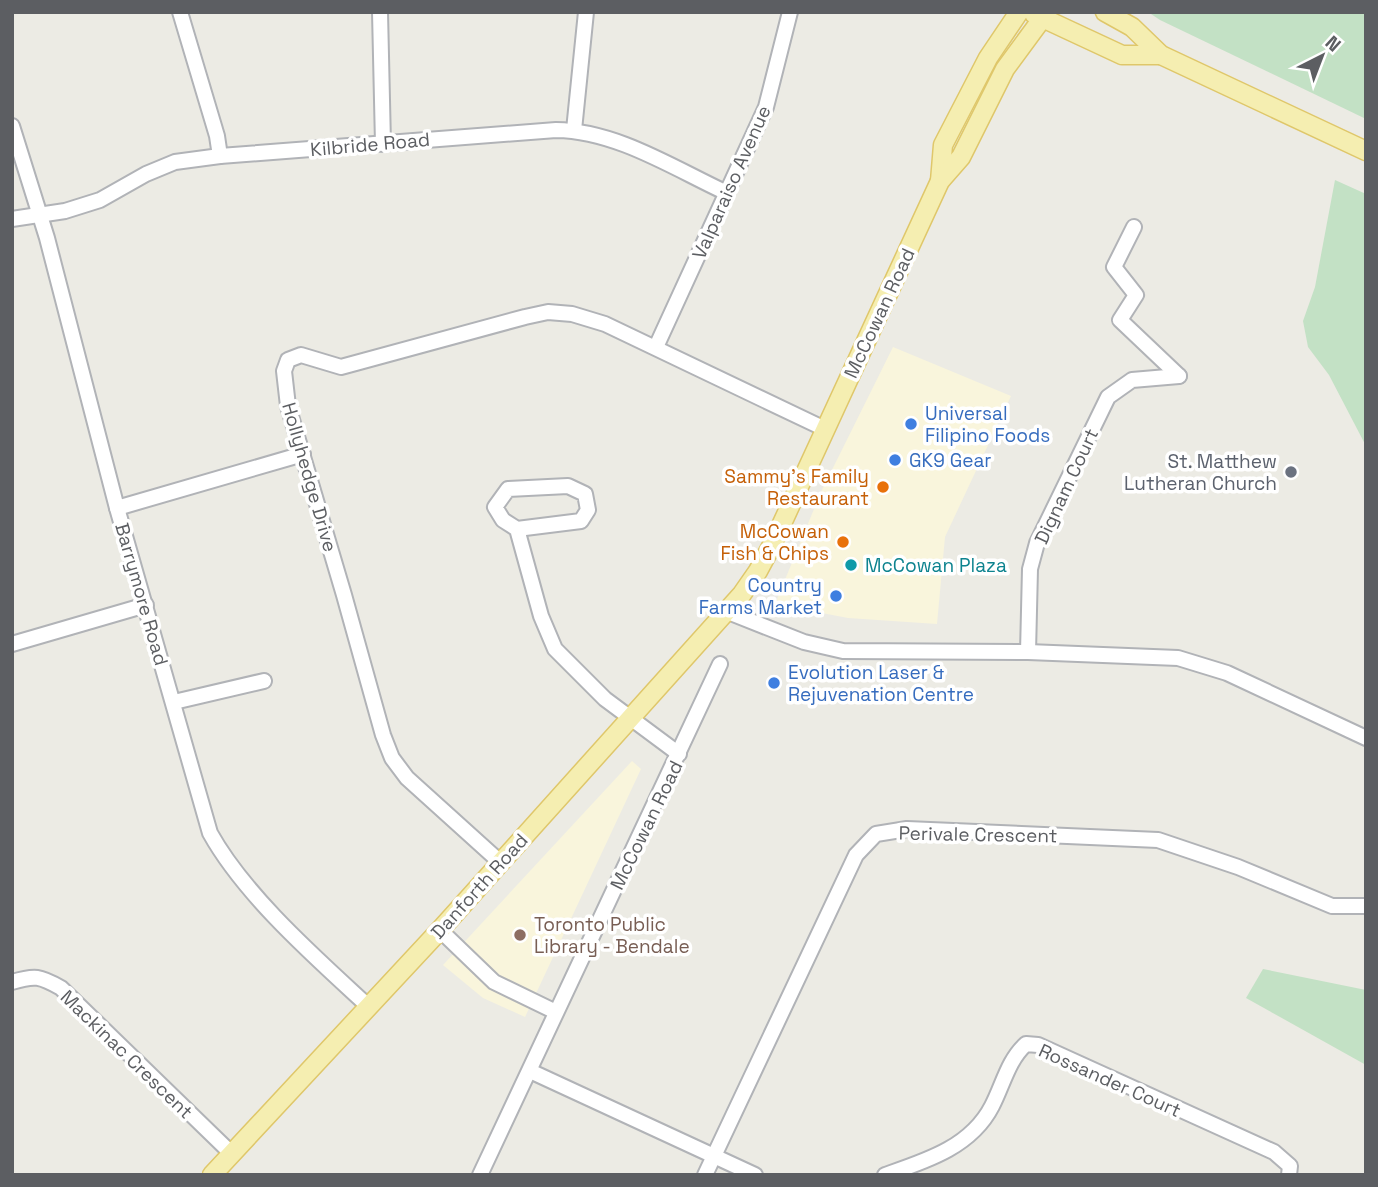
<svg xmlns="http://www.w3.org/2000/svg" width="1378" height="1187" font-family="'Space Grotesk',sans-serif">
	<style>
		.commercial { fill: #f9f5dc }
		.green { fill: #c3e1c5 }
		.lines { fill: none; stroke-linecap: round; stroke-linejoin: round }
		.minor-casing { stroke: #b1b3b7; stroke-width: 18 }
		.major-casing { stroke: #dfc76a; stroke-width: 21 }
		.minor { stroke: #fff; stroke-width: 14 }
		.major { stroke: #f5eeb1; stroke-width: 18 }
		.shop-dot { fill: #3f7fe0; stroke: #fff; stroke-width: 2.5 }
		.worship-dot { fill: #6b7280; stroke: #fff; stroke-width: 2.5 }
		.food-dot { fill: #e8710a; stroke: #fff; stroke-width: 2.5 }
		.culture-dot { fill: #0f9aa8; stroke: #fff; stroke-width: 2.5 }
		.education-dot { fill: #8d6e63; stroke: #fff; stroke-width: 2.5 }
		.labels { text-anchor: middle; stroke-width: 7; stroke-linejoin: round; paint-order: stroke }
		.street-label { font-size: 19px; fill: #5c5e62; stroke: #fff }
		.shop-label { font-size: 19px; fill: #366cbe; stroke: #fff; text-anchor: start }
		.worship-label { font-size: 19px; fill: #5b616d; stroke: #fff; text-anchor: end }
		.food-label { font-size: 19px; fill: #c56008; stroke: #fff; text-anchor: end }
		.culture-label { font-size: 19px; fill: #0d838f; stroke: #fff; text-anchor: start }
		.education-label { font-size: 19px; fill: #785e54; stroke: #fff; text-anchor: start }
	</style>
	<rect width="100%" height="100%" fill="#ecebe4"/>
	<g class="commercial">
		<polygon points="893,347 1011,396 945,537 937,624 848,618 775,604 821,492"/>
		<polygon points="632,761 641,769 525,1017 483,998 443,965"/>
	</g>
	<g class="green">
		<polygon points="1148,12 1366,12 1366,119 1160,20"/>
		<polygon points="1335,180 1366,194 1366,446 1329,375 1308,347 1303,321 1315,287"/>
		<polygon points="1263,969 1366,990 1366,1065 1246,998"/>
	</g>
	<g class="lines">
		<defs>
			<g id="minor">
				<polyline points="180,12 217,136 220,156"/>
				<polyline points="380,12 383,144"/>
				<path d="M12,126L47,238L117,508L210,833C245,896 316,958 369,1007"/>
				<polyline points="574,130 586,12"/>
				<path d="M12,219L65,211L100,200L146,174L175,162L220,156L556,130C617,131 673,168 727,193"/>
				<polyline points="1134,227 1114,267 1136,295 1120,320 1179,376"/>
				<polyline points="656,347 766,107 790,12"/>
				<polyline points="117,508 303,454"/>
				<polyline points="517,529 581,521 588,510 585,494 568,486 508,489 495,507 503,520 517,529 541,616 555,649 605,699 679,754"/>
				<polyline points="728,612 804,642 843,651 1028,652 1178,658 1227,673 1366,738"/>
				<polyline points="12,644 146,605"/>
				<polyline points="1028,652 1030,569 1037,543 1108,397 1132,380 1179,376"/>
				<polyline points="174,702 264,681"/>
				<polyline points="500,862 407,778 392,758 383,735 344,595 288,406 284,371 288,360 301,355 341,367 525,317 548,312 572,314 605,324 825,429"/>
				<polyline points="440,930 494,982 556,1012"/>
				<path d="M12,982C35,975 40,976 61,988L232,1154"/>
				<polyline points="530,1071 755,1175"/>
				<polyline points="480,1175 720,664"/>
				<polyline points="705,1175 856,855 876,834 907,829 1158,840 1238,867 1332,906 1366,906"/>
				<path d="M885,1175C926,1161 971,1147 992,1106C1003,1085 1008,1060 1026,1044L1038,1045L1274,1152L1290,1166L1289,1175"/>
			</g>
			<g id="major">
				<polyline points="1105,12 1132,27 1161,55 1366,151"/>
				<polyline points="1034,14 1122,55 1161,55"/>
				<polyline points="940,181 943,145 988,58 1019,12"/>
				<polyline points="212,1175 440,930 742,594 758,571 773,543 940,181 961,157 1005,69 1047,12"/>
			</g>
		</defs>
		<use href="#minor" class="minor-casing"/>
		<use href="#major" class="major-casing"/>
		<use href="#minor" class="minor"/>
		<use href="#major" class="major"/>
	</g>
	<g class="shop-dot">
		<circle cx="911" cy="424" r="7"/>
		<circle cx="895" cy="460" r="7"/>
		<circle cx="836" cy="596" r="7"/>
		<circle cx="774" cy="683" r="7"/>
	</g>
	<circle class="worship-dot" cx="1291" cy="472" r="7"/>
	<g class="food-dot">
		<circle cx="883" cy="487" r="7"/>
		<circle cx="843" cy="542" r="7"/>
	</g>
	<circle class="culture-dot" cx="851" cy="565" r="7"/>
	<circle class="education-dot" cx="520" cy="935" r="7"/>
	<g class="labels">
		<g class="street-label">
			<text transform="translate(370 144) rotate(-5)" y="7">Kilbride Road</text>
			<text transform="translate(731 182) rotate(-66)" y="7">Valparaiso Avenue</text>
			<text transform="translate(879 313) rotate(-65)" y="7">McCowan Road</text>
			<text transform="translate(310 477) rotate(74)" y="7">Hollyhedge Drive</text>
			<text transform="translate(1066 486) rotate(-65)" y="7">Dignam Court</text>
			<text transform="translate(142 594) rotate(74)" y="7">Barrymore Road</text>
			<text transform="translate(646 825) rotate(-64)" y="7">McCowan Road</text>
			<text transform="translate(978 834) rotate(1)" y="7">Perivale Crescent</text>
			<text transform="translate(479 886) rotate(-48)" y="7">Danforth Road</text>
			<text transform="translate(127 1054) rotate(44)" y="7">Mackinac Crescent</text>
			<text transform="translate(1110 1080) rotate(24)" y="7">Rossander Court</text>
		</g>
		<g class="shop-label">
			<text x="925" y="420">Universal<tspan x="925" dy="22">Filipino Foods</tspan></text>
			<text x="909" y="467">GK9 Gear</text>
			<text x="822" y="592" text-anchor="end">Country<tspan x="822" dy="22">Farms Market</tspan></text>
			<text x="788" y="679">Evolution Laser &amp;<tspan x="788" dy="22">Rejuvenation Centre</tspan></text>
		</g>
		<g class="worship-label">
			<text x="1277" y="468">St. Matthew<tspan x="1277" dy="22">Lutheran Church</tspan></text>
		</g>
		<g class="food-label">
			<text x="869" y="483">Sammy's Family<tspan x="869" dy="22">Restaurant</tspan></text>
			<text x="829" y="538">McCowan<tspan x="829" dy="22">Fish &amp; Chips</tspan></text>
		</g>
		<g class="culture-label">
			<text x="865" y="572">McCowan Plaza</text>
		</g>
		<g class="education-label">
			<text x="534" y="931">Toronto Public<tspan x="534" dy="22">Library - Bendale</tspan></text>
		</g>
	</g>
	<rect width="1378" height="1187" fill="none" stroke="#5c5e62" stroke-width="28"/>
	<g transform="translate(1322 56) rotate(42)" stroke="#ffffff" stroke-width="5" paint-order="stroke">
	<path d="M0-5L12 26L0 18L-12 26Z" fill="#5c5e62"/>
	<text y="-10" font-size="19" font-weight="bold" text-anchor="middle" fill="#5c5e62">N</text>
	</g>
</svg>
